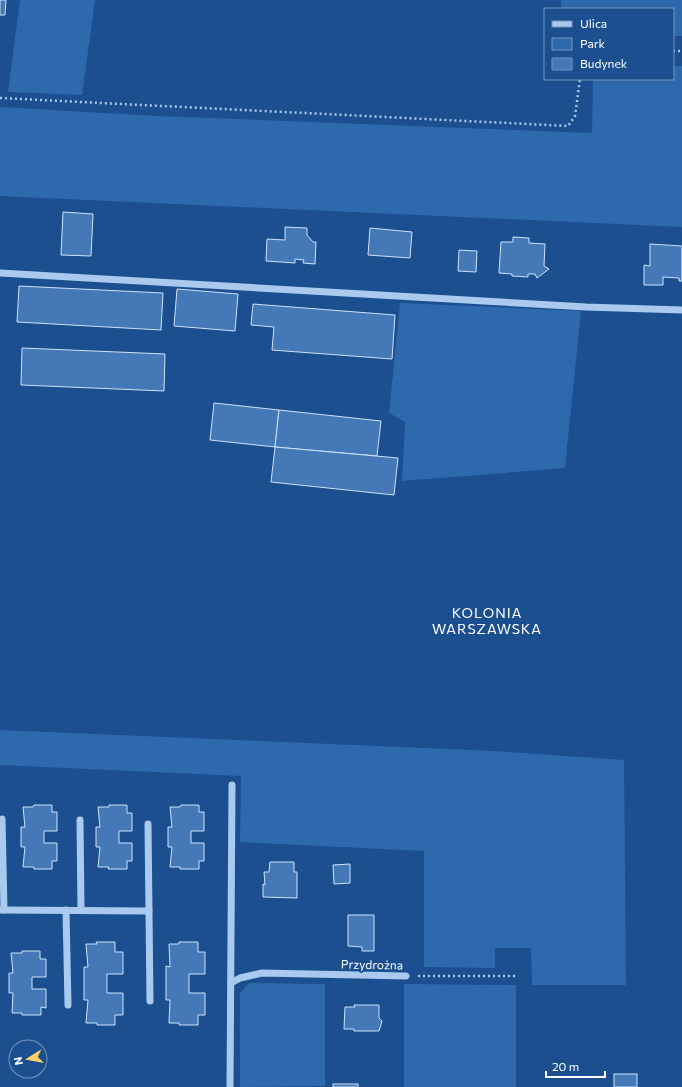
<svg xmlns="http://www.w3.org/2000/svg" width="682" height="1087" font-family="Commissioner,sans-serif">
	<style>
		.green { fill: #2e69ad }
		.building { fill: #4478b7; stroke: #cfe3fa }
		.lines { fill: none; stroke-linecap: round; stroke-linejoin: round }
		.path { stroke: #a9c9ee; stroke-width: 2.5; stroke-dasharray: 2 3; stroke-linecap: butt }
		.minor { stroke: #a9c9ee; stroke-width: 7 }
		.labels { text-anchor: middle; stroke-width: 3.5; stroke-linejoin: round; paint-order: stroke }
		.street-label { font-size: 12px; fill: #fff; stroke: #1b4f8f }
		.quarter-label { font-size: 14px; letter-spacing: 1px; fill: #fff; stroke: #1b4f8f }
	</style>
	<rect width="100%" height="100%" fill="#1b4f8f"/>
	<g class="green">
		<polygon points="20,0 95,0 82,95 8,92"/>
		<polygon points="561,0 682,0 682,36 673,36 673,9 561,9"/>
		<polygon points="673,66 682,66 682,227 0,196 0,107 158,116 592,133 593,79 673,79"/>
		<polygon points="400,303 581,311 565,468 402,481 405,422 389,413"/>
		<polygon points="0,730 495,751 624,760 626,985 532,985 531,948 495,948 495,968 424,967 424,851 240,842 241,776 0,765"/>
		<polygon points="249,983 325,984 325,1086 240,1087 240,993"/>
		<polygon points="404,984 516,985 516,1087 404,1087"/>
	</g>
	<g class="building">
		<polygon points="0,0 6,0 5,15 0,15"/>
		<polygon points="63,212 93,214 91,256 61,255"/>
		<polygon points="285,227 307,228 307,235 313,242 316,242 315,264 303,263 304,260 295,259 295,263 266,261 267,239 285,240"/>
		<polygon points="370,228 412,232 410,258 368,255"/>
		<polygon points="513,237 529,238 529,243 545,244 544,266 549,269 537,278 535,274 528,274 528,277 512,276 512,274 499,273 501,242 513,242"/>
		<polygon points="650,244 682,246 682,281 679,281 679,278 663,277 663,285 644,285 644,265 650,266"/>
		<polygon points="459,250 477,251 476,272 458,271"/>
		<polygon points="19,286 163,293 161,330 17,322"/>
		<polygon points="177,289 238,294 235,331 174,326"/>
		<polygon points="253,304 395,315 392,359 272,350 274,327 251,325"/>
		<polygon points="22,348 165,354 164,391 21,385"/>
		<polygon points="214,403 279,410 275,447 210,440"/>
		<polygon points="279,410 381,421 377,456 275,447"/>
		<polygon points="275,447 398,458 394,495 271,482"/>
		<polygon points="34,805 52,805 52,812 57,812 57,831 44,831 44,843 57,843 57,861 52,861 52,869 34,869 34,867 23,867 25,847 21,847 21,827 25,827 23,807 33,807"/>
		<polygon points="109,805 127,805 127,813 132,813 132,831 119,831 119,843 132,843 132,861 127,861 127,869 108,869 109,867 98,867 100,847 96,847 96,827 100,827 98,807 109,807"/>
		<polygon points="181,805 199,805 199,812 204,812 204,831 191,831 191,843 204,843 204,861 199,861 199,869 180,869 180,867 170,867 172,847 168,847 168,827 172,827 170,807 180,807"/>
		<polygon points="270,862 294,862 294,872 297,872 297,898 263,897 263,884 265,885 264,872 269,872"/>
		<polygon points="350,864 350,883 334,884 333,865"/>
		<polygon points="348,915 374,915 374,951 362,951 362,947 348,946"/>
		<polygon points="96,942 115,942 115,952 123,952 123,974 107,974 107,993 123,993 123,1015 115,1015 115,1025 97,1025 97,1023 86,1023 88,1000 84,1000 84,967 88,967 86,944 97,944"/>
		<polygon points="179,942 198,942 198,952 205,952 205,974 189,974 189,993 205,993 205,1015 198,1015 198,1025 179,1025 179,1023 169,1023 170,1000 166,1000 166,966 170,967 169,944 179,944"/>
		<polygon points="22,951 40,951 40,959 46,959 46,977 32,977 32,989 46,989 46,1008 41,1007 41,1015 22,1015 22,1013 12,1013 13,993 9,993 9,973 13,973 11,953 22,953"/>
		<polygon points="354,1005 379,1005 379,1018 382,1021 379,1031 354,1031 354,1029 344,1029 345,1007 355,1007"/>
		<rect x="614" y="1074" width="23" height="13"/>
		<rect x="333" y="1084" width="25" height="3"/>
	</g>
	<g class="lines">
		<g class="path">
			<polyline points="673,51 682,51"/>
			<polyline points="0,98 568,126 575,116 580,79"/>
			<polyline points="418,976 516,976"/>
		</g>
		<g class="minor">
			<polyline points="0,273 586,307 682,310"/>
			<polyline points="2,819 4,910"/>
			<polyline points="80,820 81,910"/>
			<polyline points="148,824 150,1001"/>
			<polyline points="0,910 149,911"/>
			<polyline points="66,910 68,1005"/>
			<polyline points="231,983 240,978 262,973 406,976"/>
			<polyline points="230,1087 232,785"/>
		</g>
	</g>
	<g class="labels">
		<g class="street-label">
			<text transform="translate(372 965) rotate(1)" y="4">Przydrożna</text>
		</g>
		<g class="quarter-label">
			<text x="487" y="618">KOLONIA<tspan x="487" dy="16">WARSZAWSKA</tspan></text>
		</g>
	</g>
	<rect x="544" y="8" width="130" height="72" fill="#1b4f8f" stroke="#7695bc"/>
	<rect x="552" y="21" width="20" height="6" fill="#a9c9ee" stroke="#7695bc"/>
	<text x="580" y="28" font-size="12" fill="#ffffff">Ulica</text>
	<rect x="552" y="38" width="20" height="12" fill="#2e69ad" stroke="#7695bc"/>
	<text x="580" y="48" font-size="12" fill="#ffffff">Park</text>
	<rect x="552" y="58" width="20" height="12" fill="#4478b7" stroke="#7695bc"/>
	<text x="580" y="68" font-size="12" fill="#ffffff">Budynek</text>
	<g transform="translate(28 1059) rotate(259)"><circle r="19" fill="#1b4f8f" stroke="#7695bc"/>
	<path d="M0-3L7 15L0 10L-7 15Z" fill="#ffd166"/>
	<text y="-6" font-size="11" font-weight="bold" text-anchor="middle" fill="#ffffff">N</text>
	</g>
	<path d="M546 1071v6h59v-6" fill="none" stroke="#ffffff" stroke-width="2"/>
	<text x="552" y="1071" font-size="12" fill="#ffffff" stroke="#1b4f8f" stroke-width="3" paint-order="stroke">20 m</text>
</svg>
